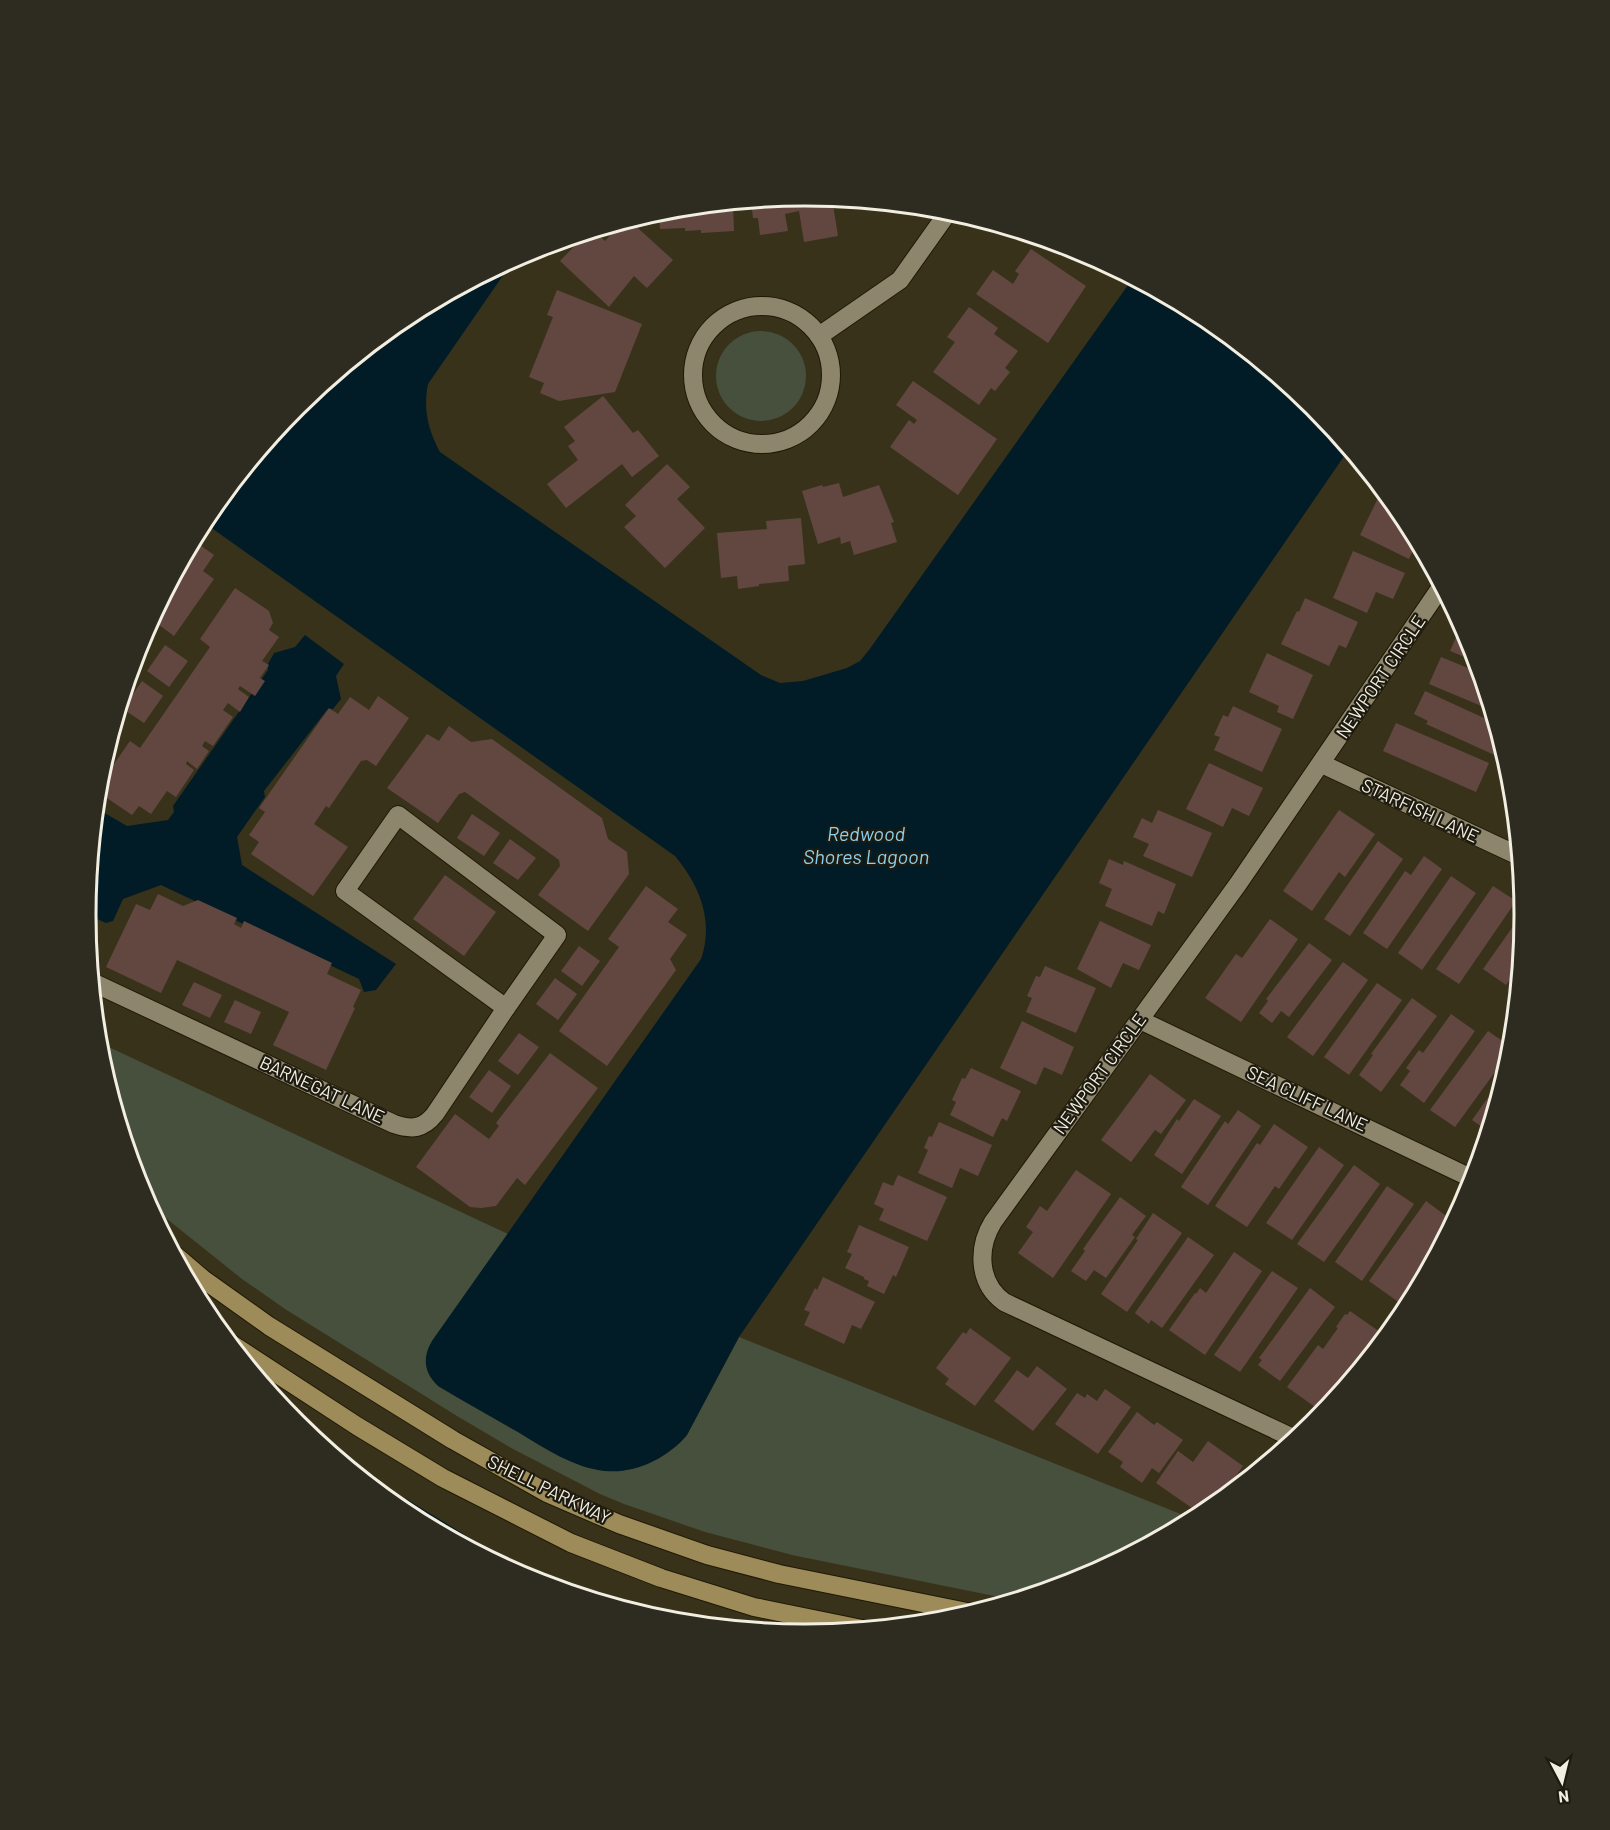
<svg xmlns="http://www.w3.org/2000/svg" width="1610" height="1830" font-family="Barlow,sans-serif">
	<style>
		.green { fill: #46503c }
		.water { fill: #011c27 }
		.building { fill: #614740 }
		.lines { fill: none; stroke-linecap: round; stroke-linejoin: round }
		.street-casing { stroke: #201904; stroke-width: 20 }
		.secondary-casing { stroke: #201904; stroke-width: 20 }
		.street { stroke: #8d856c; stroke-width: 18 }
		.secondary { stroke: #9d8c5a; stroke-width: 18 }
		.labels { text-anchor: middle; stroke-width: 4.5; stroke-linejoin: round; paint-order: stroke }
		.street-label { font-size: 18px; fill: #f2eee1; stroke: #1d1a10 }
		.water-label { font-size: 20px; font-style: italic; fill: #8cd0ee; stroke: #1d1a10 }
		.rim { fill: none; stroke: #f2eee1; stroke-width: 3 }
	</style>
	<rect width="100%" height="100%" fill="#39321b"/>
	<g class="green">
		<circle cx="761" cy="376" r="45"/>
		<polygon points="98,1042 508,1234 432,1341 438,1386 549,1450 572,1461 604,1471 626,1470 658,1459 687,1435 739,1337 1193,1519 1080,1580 1014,1600 792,1555 705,1532 624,1504 600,1494 513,1449 457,1416 285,1309 242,1279 147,1203 140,1190 99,1055"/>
	</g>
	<g class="water">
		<path d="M515,258L428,384C423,409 428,430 440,452L761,675L780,683L803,681L847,668L860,661L869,650L1133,278L1205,317L1314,406L1349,449L739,1337L687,1435C668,1458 635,1474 605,1471C574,1468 544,1448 518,1432C491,1417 465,1402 438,1386C424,1373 422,1357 432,1341L701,959C714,921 700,886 675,856L203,522L296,406L406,317Z"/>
		<polygon points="305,635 344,664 336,676 341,699 333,709 327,710 264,791 265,797 237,837 242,865 396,964 376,990 364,992 359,979 161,885 123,899 113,921 106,923 86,914 96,808 127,826 168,820 174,812 173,806 268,670 268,664 274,653 295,647"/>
		<polygon points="345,1464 351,1465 493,1552 561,1583 566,1587 565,1591 529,1580 405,1513"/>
	</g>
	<g class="building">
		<polygon points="805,196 832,198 838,236 804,242 799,211 785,214 788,231 760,235 758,218 753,218 751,201"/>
		<polygon points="733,203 734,231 701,233 701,230 685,231 685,228 660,229 659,211"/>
		<polygon points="629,220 673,260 647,288 634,276 609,307 560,261 587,233 594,231 605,241 622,222"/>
		<polygon points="1031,249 1086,286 1048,343 976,294 993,270 1013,284 1019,274 1015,271"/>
		<polygon points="557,290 642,324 615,392 559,401 540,393 544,383 529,377 553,317 547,315"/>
		<polygon points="969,307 998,328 994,334 1018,351 1005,368 1010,372 995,391 991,388 979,405 933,372 955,342 947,337"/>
		<polygon points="913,381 997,439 958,495 890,447 909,420 914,424 917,420 896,405"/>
		<polygon points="603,396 633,433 638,430 659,456 632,477 622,464 566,508 547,484 578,460 568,446 575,441 564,427"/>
		<polygon points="667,464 690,487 677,499 705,528 665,568 624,527 636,516 625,505"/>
		<polygon points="839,483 843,497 879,485 894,522 891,523 897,542 854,555 850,541 841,544 840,537 818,544 802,491 822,485 823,487"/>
		<polygon points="1380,494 1390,499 1403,516 1417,541 1409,559 1360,535"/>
		<polygon points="801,518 805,564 788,566 789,581 759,584 759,586 738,589 737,576 721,578 717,533 767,529 766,521"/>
		<polygon points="193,540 214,555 203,571 214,579 174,636 151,619"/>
		<polygon points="1353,551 1405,573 1393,599 1376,592 1367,613 1333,598"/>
		<polygon points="235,588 269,611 273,623 269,630 279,637 262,661 269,665 260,678 265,681 255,696 240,686 238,689 249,697 240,712 228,703 223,710 233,717 213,746 205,741 202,746 209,751 197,769 187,761 186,764 194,770 176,797 167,791 151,814 139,806 132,815 98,792 98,787 130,741 140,748 210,647 200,639"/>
		<polygon points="1305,598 1358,622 1346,648 1339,645 1329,666 1281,644 1297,611 1299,612"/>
		<polygon points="1462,624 1470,640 1477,662 1450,651"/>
		<polygon points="165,645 188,661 169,687 147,671"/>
		<polygon points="1267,653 1313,675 1293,719 1277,712 1279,706 1249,692"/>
		<polygon points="1441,657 1480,673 1491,710 1429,684"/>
		<polygon points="142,681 163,696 144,723 123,709"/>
		<polygon points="1425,691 1495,723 1503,749 1499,757 1426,724 1428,721 1414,714"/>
		<polygon points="378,696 409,718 376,766 367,760 361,761 329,808 326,806 314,824 348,847 313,896 251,854 259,842 249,835 265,812 259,808 329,708 338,714 350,697 369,710"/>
		<polygon points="1233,706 1282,729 1262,772 1214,750 1220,737 1214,735 1223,715 1228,717"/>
		<polygon points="1396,723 1489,763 1476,792 1383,751"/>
		<polygon points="449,726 471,742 492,739 602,818 608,839 627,852 629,874 588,931 538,895 560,866 559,860 465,792 459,794 438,823 387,788 427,734 439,741"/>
		<polygon points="1209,763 1263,788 1249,816 1232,808 1223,827 1186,809"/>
		<polygon points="1158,810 1212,833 1192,877 1143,856 1149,844 1133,837 1142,818 1152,823"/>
		<polygon points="1339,810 1375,834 1345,877 1339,872 1312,911 1283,891"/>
		<polygon points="472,814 500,833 484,856 457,838"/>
		<polygon points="510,839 536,858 518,880 493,863"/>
		<polygon points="1378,841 1403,859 1350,936 1324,919"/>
		<polygon points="1424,856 1442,869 1387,949 1363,933 1405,871 1411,875"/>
		<polygon points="1109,859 1123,865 1124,861 1176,884 1164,914 1158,911 1152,926 1105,906 1112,889 1099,883"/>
		<polygon points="445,875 496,912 464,956 413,919"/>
		<polygon points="1451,876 1476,893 1422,970 1398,953"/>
		<polygon points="646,886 678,909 668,922 687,935 670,959 676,970 607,1066 559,1031 619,947 608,939"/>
		<polygon points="1493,886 1516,901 1459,984 1436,969"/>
		<polygon points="158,894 183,906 198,900 237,918 234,924 241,928 244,921 332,963 327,974 361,990 353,1007 355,1008 326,1070 273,1045 289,1012 177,960 161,993 106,967 136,904 150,910"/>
		<polygon points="1524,911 1519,967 1506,985 1483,969"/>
		<polygon points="1270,919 1298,939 1241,1022 1205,998 1236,954 1242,958"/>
		<polygon points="1100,921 1151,945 1139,970 1123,963 1111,988 1077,969"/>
		<polygon points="1309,943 1332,960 1289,1017 1281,1011 1272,1023 1259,1013 1268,1001 1266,999"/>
		<polygon points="579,946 600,961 582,986 561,971"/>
		<polygon points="1343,962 1368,980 1313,1056 1287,1037"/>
		<polygon points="1045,966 1096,988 1076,1033 1026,1012 1032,998 1027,996 1036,976 1040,977"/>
		<polygon points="555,978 577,994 558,1020 536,1004"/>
		<polygon points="194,982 222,995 210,1018 182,1005"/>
		<polygon points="1377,983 1402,1000 1349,1075 1324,1057"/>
		<polygon points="1517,987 1516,998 1515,1007 1507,1001"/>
		<polygon points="1412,998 1437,1016 1381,1092 1359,1075 1373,1055 1371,1054"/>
		<polygon points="235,1000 261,1012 251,1034 224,1022"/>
		<polygon points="1451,1014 1475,1031 1424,1103 1400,1085 1410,1071 1406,1068 1419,1050 1423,1053"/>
		<polygon points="1022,1021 1074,1047 1062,1075 1044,1067 1036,1085 1000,1068"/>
		<polygon points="1488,1031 1511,1047 1511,1050 1455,1127 1430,1110"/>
		<polygon points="519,1033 539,1047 518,1075 498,1061"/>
		<polygon points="550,1053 598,1088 525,1185 517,1178 496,1206 481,1208 470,1207 416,1167 455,1114 489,1139 499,1126 496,1123"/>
		<polygon points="971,1068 1021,1091 1007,1121 1002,1118 993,1137 950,1115 956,1102 952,1100 962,1078 965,1079"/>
		<polygon points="489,1070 511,1086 492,1113 469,1097"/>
		<polygon points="1150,1074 1186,1100 1161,1134 1155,1130 1131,1162 1101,1140"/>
		<polygon points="1504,1075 1505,1076 1488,1131 1472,1120"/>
		<polygon points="1194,1099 1221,1116 1182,1174 1154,1155 1177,1119 1179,1121"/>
		<polygon points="1238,1110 1261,1126 1208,1205 1181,1187 1225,1121 1228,1124"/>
		<polygon points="939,1122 992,1145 978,1176 960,1168 952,1188 918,1173 928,1150 924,1148 929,1136 932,1137"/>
		<polygon points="1274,1124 1308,1147 1279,1189 1275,1186 1247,1227 1215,1206 1257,1143 1260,1145"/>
		<polygon points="1319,1147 1344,1165 1292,1240 1266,1223"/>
		<polygon points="1354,1165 1380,1184 1324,1262 1297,1244"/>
		<polygon points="1076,1170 1111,1194 1053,1278 1018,1253 1033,1232 1026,1227 1040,1206 1047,1211"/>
		<polygon points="898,1175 947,1197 927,1241 879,1220 884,1209 874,1204 883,1182 893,1186"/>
		<polygon points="1387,1186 1414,1204 1362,1281 1335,1262"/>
		<polygon points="1120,1197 1146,1216 1132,1235 1135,1237 1106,1278 1094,1270 1086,1281 1071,1271 1085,1251 1083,1249"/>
		<polygon points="1426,1201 1453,1221 1429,1267 1423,1263 1412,1278 1420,1284 1404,1306 1369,1281"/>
		<polygon points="1153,1213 1182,1233 1127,1312 1101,1294 1138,1240 1136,1239"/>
		<polygon points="859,1225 909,1247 896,1277 893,1275 884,1294 867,1286 869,1281 864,1279 864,1277 845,1268 852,1254 847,1252"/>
		<polygon points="1188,1237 1214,1255 1162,1328 1151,1320 1149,1324 1135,1313"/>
		<polygon points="1234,1252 1262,1271 1205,1355 1169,1330 1195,1293 1196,1294 1200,1288 1206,1293"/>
		<polygon points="1272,1271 1298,1288 1240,1372 1214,1355"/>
		<polygon points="823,1277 875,1302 861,1329 852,1325 844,1344 804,1325 810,1312 804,1310 815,1288 817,1290"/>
		<polygon points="1310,1288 1335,1307 1280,1381 1258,1365 1262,1360 1259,1358"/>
		<polygon points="1350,1311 1380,1332 1322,1412 1287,1387 1318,1345 1323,1349 1338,1328 1336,1327 1345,1314 1347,1315"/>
		<polygon points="970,1328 1011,1358 975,1406 945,1384 949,1379 936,1368 963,1332 966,1334"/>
		<polygon points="1037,1366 1067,1389 1033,1431 994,1401 1017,1370 1028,1378"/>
		<polygon points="1105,1389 1131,1407 1098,1454 1055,1424 1077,1393 1085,1398 1087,1394 1097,1401"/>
		<polygon points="1137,1412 1154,1425 1157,1422 1183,1440 1159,1473 1152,1468 1142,1483 1120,1467 1123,1462 1108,1452"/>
		<polygon points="1208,1441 1243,1466 1215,1505 1202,1515 1156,1483 1178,1451 1193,1462"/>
	</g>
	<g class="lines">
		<defs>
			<g id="street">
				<circle cx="762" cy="375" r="69"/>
				<polyline points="819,336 900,280 949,211"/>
				<polyline points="1322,764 1519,856"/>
				<polygon points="398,815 557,935 506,1008 345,891"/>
				<path d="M92,982L394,1124C412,1130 423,1129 435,1114L506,1008"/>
				<polyline points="1140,1020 1473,1179"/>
				<path d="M1295,1439L1004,1302C978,1283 977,1248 993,1222L1238,884L1441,587"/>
			</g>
			<g id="secondary">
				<polyline points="175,1255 203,1279 269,1326 453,1440 547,1493 619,1524 707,1555 779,1574 972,1613"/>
				<polyline points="230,1343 357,1426 443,1478 571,1543 661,1578 754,1607 862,1629"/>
			</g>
		</defs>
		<use href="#street" class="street-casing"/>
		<use href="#secondary" class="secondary-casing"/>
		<use href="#street" class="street"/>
		<use href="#secondary" class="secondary"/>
	</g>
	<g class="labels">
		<g class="street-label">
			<text transform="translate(1381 677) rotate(-56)" y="6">NEWPORT CIRCLE</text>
			<text transform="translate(1420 811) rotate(25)" y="6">STARFISH LANE</text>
			<text transform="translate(1100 1074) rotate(-54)" y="6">NEWPORT CIRCLE</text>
			<text transform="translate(322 1090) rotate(25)" y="6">BARNEGAT LANE</text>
			<text transform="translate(1307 1099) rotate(25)" y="6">SEA CLIFF LANE</text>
			<text transform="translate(549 1490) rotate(26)" y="6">SHELL PARKWAY</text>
		</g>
		<g class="water-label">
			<text x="866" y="841">Redwood<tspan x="866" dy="23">Shores Lagoon</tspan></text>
		</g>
	</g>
	<path d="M0 0H1610V1830H0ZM96 915a709 709 0 1 1 1418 0a709 709 0 1 1-1418 0Z" fill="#2e2b21" fill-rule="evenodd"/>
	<path class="rim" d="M96 915a709 709 0 1 1 1418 0a709 709 0 1 1-1418 0Z"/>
	<g transform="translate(1562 1782) rotate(173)" stroke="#1d1a10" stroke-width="4.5" paint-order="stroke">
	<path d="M0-4.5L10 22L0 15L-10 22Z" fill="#f2eee1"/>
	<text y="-9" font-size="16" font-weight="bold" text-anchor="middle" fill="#f2eee1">N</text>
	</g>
</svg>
